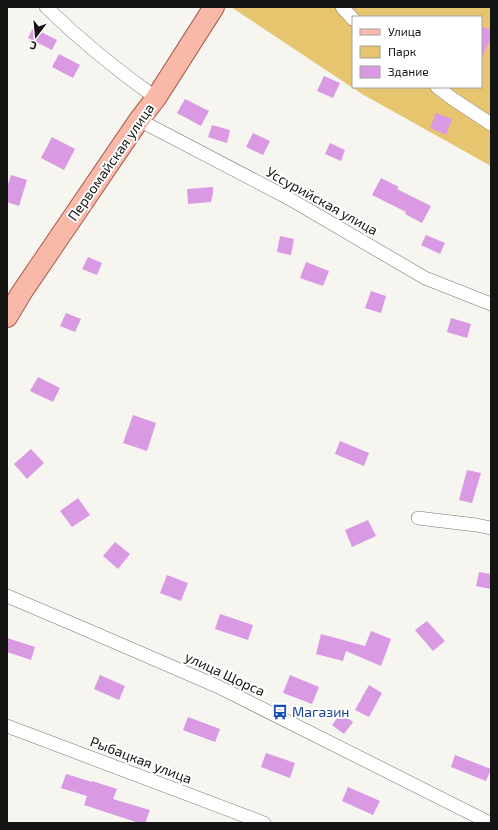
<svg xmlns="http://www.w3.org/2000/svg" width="498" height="830" font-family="'Exo 2',sans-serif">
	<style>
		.green { fill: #e7c46e; fill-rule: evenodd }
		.building { fill: #d999e3 }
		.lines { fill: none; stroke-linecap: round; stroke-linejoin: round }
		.street-casing { stroke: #797874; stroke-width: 14 }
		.primary-casing { stroke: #a75f4f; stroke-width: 22 }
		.street { stroke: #fff; stroke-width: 13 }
		.primary { stroke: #fab8a9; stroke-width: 20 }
		.labels { text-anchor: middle; stroke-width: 4; stroke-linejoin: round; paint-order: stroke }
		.street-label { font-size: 14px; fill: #141412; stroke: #fff }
		.transit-label { font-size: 14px; fill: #164399; stroke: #fff; text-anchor: start }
	</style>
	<rect width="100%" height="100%" fill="#f6f5f0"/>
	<path class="green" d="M231,7H491V166L362,94ZM353,17H481V87H353Z"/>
	<g class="building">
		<polygon points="481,26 491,30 491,37 481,60"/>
		<polygon points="33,28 57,40 52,50 28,38"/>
		<polygon points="59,54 80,65 73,78 52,67"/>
		<polygon points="324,76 340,83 333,98 317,91"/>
		<polygon points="185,99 209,111 201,126 177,113"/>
		<polygon points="436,113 452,119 446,135 430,128"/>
		<polygon points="212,125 230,130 227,143 208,137"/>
		<polygon points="253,133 270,141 263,155 246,147"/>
		<polygon points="52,137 75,149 64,170 41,158"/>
		<polygon points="330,143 345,150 341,161 325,154"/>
		<polygon points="11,175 27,180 19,206 7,202 7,187"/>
		<polygon points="381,178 399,187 397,189 431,206 422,223 405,214 406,212 372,195"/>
		<polygon points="213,187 213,193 211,202 188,204 187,189"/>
		<polygon points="426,235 445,243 440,254 421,245"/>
		<polygon points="280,236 294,239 291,255 277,252"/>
		<polygon points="88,257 102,263 97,275 82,269"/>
		<polygon points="306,262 329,271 323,286 300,278"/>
		<polygon points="371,291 386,296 381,313 365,308"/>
		<polygon points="66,313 81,319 75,332 60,326"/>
		<polygon points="451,318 471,324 467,338 447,332"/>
		<polygon points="38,377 60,388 53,402 30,391"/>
		<polygon points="133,415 156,423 147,451 123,443"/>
		<polygon points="340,441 369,453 364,466 335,454"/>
		<polygon points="31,449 44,463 27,479 14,464"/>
		<polygon points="467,470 481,473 472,503 459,500"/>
		<polygon points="78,498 90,515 72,527 60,511"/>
		<polygon points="368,520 376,536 352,547 345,530"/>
		<polygon points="115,542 130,554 118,569 103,556"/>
		<polygon points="479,572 491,574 491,589 476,586"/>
		<polygon points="167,575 188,583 181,601 160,593"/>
		<polygon points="220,614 253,625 248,640 215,629"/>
		<polygon points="427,621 445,641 433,651 415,630"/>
		<polygon points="371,631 391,639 381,666 346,651 343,661 316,654 321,634 365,646"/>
		<polygon points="7,638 35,647 31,660 7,652"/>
		<polygon points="100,675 125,686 119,700 94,689"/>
		<polygon points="290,675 319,687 312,704 283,693"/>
		<polygon points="369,685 382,693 369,717 355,710"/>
		<polygon points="341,713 353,722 344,734 332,725"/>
		<polygon points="188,717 220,729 215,742 183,730"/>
		<polygon points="266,753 295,763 290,778 261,767"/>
		<polygon points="455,755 491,769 486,781 451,767"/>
		<polygon points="66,774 92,782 92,781 117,789 113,799 150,810 145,823 139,823 84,805 87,796 61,788"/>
		<polygon points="348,787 380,801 373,815 342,801"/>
	</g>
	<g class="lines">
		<defs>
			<g id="street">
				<path d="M46,7C80,40 117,70 156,98"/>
				<polyline points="342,7 353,19"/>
				<polyline points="437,87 453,99 491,124"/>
				<polyline points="139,120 290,199 425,278 491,304"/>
				<polyline points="418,518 476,525 491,528"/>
				<polyline points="7,596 73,624 219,687 490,823"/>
				<polyline points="7,726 264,823"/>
			</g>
			<polyline id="primary" points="7,317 22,292 139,120 156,98 214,7"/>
		</defs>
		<use href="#street" class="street-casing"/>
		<use href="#primary" class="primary-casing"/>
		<use href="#street" class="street"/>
		<use href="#primary" class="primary"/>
	</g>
	<defs>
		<symbol id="bus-bare" viewBox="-9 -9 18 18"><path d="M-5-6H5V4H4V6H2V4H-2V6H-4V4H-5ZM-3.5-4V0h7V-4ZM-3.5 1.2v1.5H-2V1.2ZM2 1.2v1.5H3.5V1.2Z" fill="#1a4fb4" stroke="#fff" stroke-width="2.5" paint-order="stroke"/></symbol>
	</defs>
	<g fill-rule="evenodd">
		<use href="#bus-bare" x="269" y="701" width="22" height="22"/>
	</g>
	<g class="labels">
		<g class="street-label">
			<text transform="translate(111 162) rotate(-55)" y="5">Первомайская улица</text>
			<text transform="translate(322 201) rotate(29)" y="5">Уссурийская улица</text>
			<text transform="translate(225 674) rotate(25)" y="5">улица Щорса</text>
			<text transform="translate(141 760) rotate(21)" y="5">Рыбацкая улица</text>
		</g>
		<g class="transit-label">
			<text x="292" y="717">Магазин</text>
		</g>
	</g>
	<rect width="498" height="830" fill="none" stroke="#141412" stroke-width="16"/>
	<rect x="352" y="16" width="130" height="72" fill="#ffffff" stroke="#a1a1a0"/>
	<rect x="360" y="29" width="20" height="6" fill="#fab8a9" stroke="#a1a1a0"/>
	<text x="388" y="36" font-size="12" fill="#141412">Улица</text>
	<rect x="360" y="46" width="20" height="12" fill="#e7c46e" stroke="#a1a1a0"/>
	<text x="388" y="56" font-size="12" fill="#141412">Парк</text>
	<rect x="360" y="66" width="20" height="12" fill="#d999e3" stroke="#a1a1a0"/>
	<text x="388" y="76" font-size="12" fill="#141412">Здание</text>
	<g transform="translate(36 36) rotate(196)" stroke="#ffffff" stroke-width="3" paint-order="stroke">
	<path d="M0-3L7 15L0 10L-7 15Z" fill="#141412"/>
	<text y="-6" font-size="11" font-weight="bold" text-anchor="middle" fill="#141412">С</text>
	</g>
</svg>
